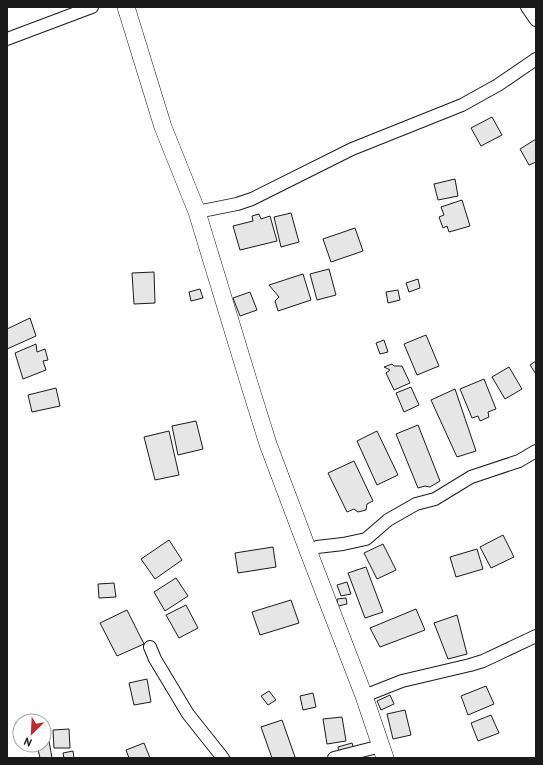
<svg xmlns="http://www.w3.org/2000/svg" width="543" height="765" font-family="'PT Sans',sans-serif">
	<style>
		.building { fill: #e6e6e6; stroke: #1a1a1a }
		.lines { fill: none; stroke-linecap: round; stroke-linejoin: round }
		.street-casing { stroke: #1a1a1a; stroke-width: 14 }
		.secondary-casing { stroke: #1a1a1a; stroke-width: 18 }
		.street { stroke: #fff; stroke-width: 12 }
		.secondary { stroke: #fff; stroke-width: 17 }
	</style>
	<rect width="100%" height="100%" fill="#fff"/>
	<g class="building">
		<polygon points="492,117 502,135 481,146 471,128"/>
		<polygon points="536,139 536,162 529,165 520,149"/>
		<polygon points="455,179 458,196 438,200 434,184"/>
		<polygon points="462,200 470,226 449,232 447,226 443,228 439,217 444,215 441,207"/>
		<polygon points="291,213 299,242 281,247 274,217"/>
		<polygon points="259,214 261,219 270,216 277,241 240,250 233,226 253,221 252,216"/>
		<polygon points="355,228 363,251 331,262 323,239"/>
		<polygon points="329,269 336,295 317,300 310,274"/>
		<polygon points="154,272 155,303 134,304 132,273"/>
		<polygon points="303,274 311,300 278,311 275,301 279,297 269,285"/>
		<polygon points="418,279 420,288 409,292 406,283"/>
		<polygon points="200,289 203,298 191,301 189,292"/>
		<polygon points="398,290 400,300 388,303 386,292"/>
		<polygon points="250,292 257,310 240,316 233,298"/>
		<polygon points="30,318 36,336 7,349 7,329"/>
		<polygon points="426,335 439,366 417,375 404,344"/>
		<polygon points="384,340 388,352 380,354 376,343"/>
		<polygon points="36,344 37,352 45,349 48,360 43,361 46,370 23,379 15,353"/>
		<polygon points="536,361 536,374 530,365"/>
		<polygon points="392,364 394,366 402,366 410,383 394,390 386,373 390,370 384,367"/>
		<polygon points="509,367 522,389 505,399 492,377"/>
		<polygon points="484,379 496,409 488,412 489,417 480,421 478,416 472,418 460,389"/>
		<polygon points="411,387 419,405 404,412 396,393"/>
		<polygon points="56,388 60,406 32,412 28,395"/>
		<polygon points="455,389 476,451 457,457 431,400"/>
		<polygon points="196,421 203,449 178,455 172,426"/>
		<polygon points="418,425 440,481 430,487 425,486 418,488 396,434"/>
		<polygon points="169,431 179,475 155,480 144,437"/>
		<polygon points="377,431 398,475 377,485 357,441"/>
		<polygon points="354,461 373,501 367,504 366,510 358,512 354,509 347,512 328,473"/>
		<polygon points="503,535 514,557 491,568 480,547"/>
		<polygon points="169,540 182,560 155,579 141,559"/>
		<polygon points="383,544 396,570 377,579 364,553"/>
		<polygon points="273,547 276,567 238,573 235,553"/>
		<polygon points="477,549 483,569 456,577 450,557"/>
		<polygon points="366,567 383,612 365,618 348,573"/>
		<polygon points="176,578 188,596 165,611 154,592"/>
		<polygon points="347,582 351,594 341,596 337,585"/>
		<polygon points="114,583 116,597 99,598 98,584"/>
		<polygon points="346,598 347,604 338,606 337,599"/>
		<polygon points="291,600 299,623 260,635 252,612"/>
		<polygon points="186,605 198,628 179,638 166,615"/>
		<polygon points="416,609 425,630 380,647 370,628"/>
		<polygon points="127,610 144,644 117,656 100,623"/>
		<polygon points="457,615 467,654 448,659 434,623"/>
		<polygon points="147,679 151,702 134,705 129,683"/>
		<polygon points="486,686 494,704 468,715 461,696"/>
		<polygon points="269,691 276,700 268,705 261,696"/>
		<polygon points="313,693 316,707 303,710 300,696"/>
		<polygon points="390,695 394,704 381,710 377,701"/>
		<polygon points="405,710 411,735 393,739 387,714"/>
		<polygon points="491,715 499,733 478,741 471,723"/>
		<polygon points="342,717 346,741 327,744 323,719"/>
		<polygon points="282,720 295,757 293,758 272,758 261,727"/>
		<polygon points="69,729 70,748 54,748 53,730"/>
		<polygon points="47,730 52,758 40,758 37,745 44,745 44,731"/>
		<polygon points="144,743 150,758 129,758 126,750"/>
		<polygon points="352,743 354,749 339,753 338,747"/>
		<polygon points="73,751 74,758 64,758 63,753"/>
	</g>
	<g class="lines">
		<defs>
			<g id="street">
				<polyline points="527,7 536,20"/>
				<polyline points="7,39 92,7"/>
				<polyline points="197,212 237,204 252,199 352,149 462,105 498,85 536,59"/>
				<polyline points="309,553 317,547 343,544 366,539 388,520 416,504 435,499 471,477 519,461 536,451"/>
				<polyline points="150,647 155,659 188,714 223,758"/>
				<polyline points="364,696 402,681 470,665 483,661 536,636"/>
				<polyline points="334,758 381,746"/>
			</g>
			<polyline id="secondary" points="126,7 163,127 197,212 249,383 268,444 309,553 364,696 385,758"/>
		</defs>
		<use href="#street" class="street-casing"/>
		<use href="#secondary" class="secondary-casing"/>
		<use href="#street" class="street"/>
		<use href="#secondary" class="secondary"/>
	</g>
	<rect width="543" height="765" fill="none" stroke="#1a1a1a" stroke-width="16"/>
	<g transform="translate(32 733) rotate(204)"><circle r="19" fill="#ffffff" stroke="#a3a3a3"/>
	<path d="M0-3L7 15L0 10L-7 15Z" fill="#c62828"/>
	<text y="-6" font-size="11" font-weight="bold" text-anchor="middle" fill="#1a1a1a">N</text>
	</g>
</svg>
